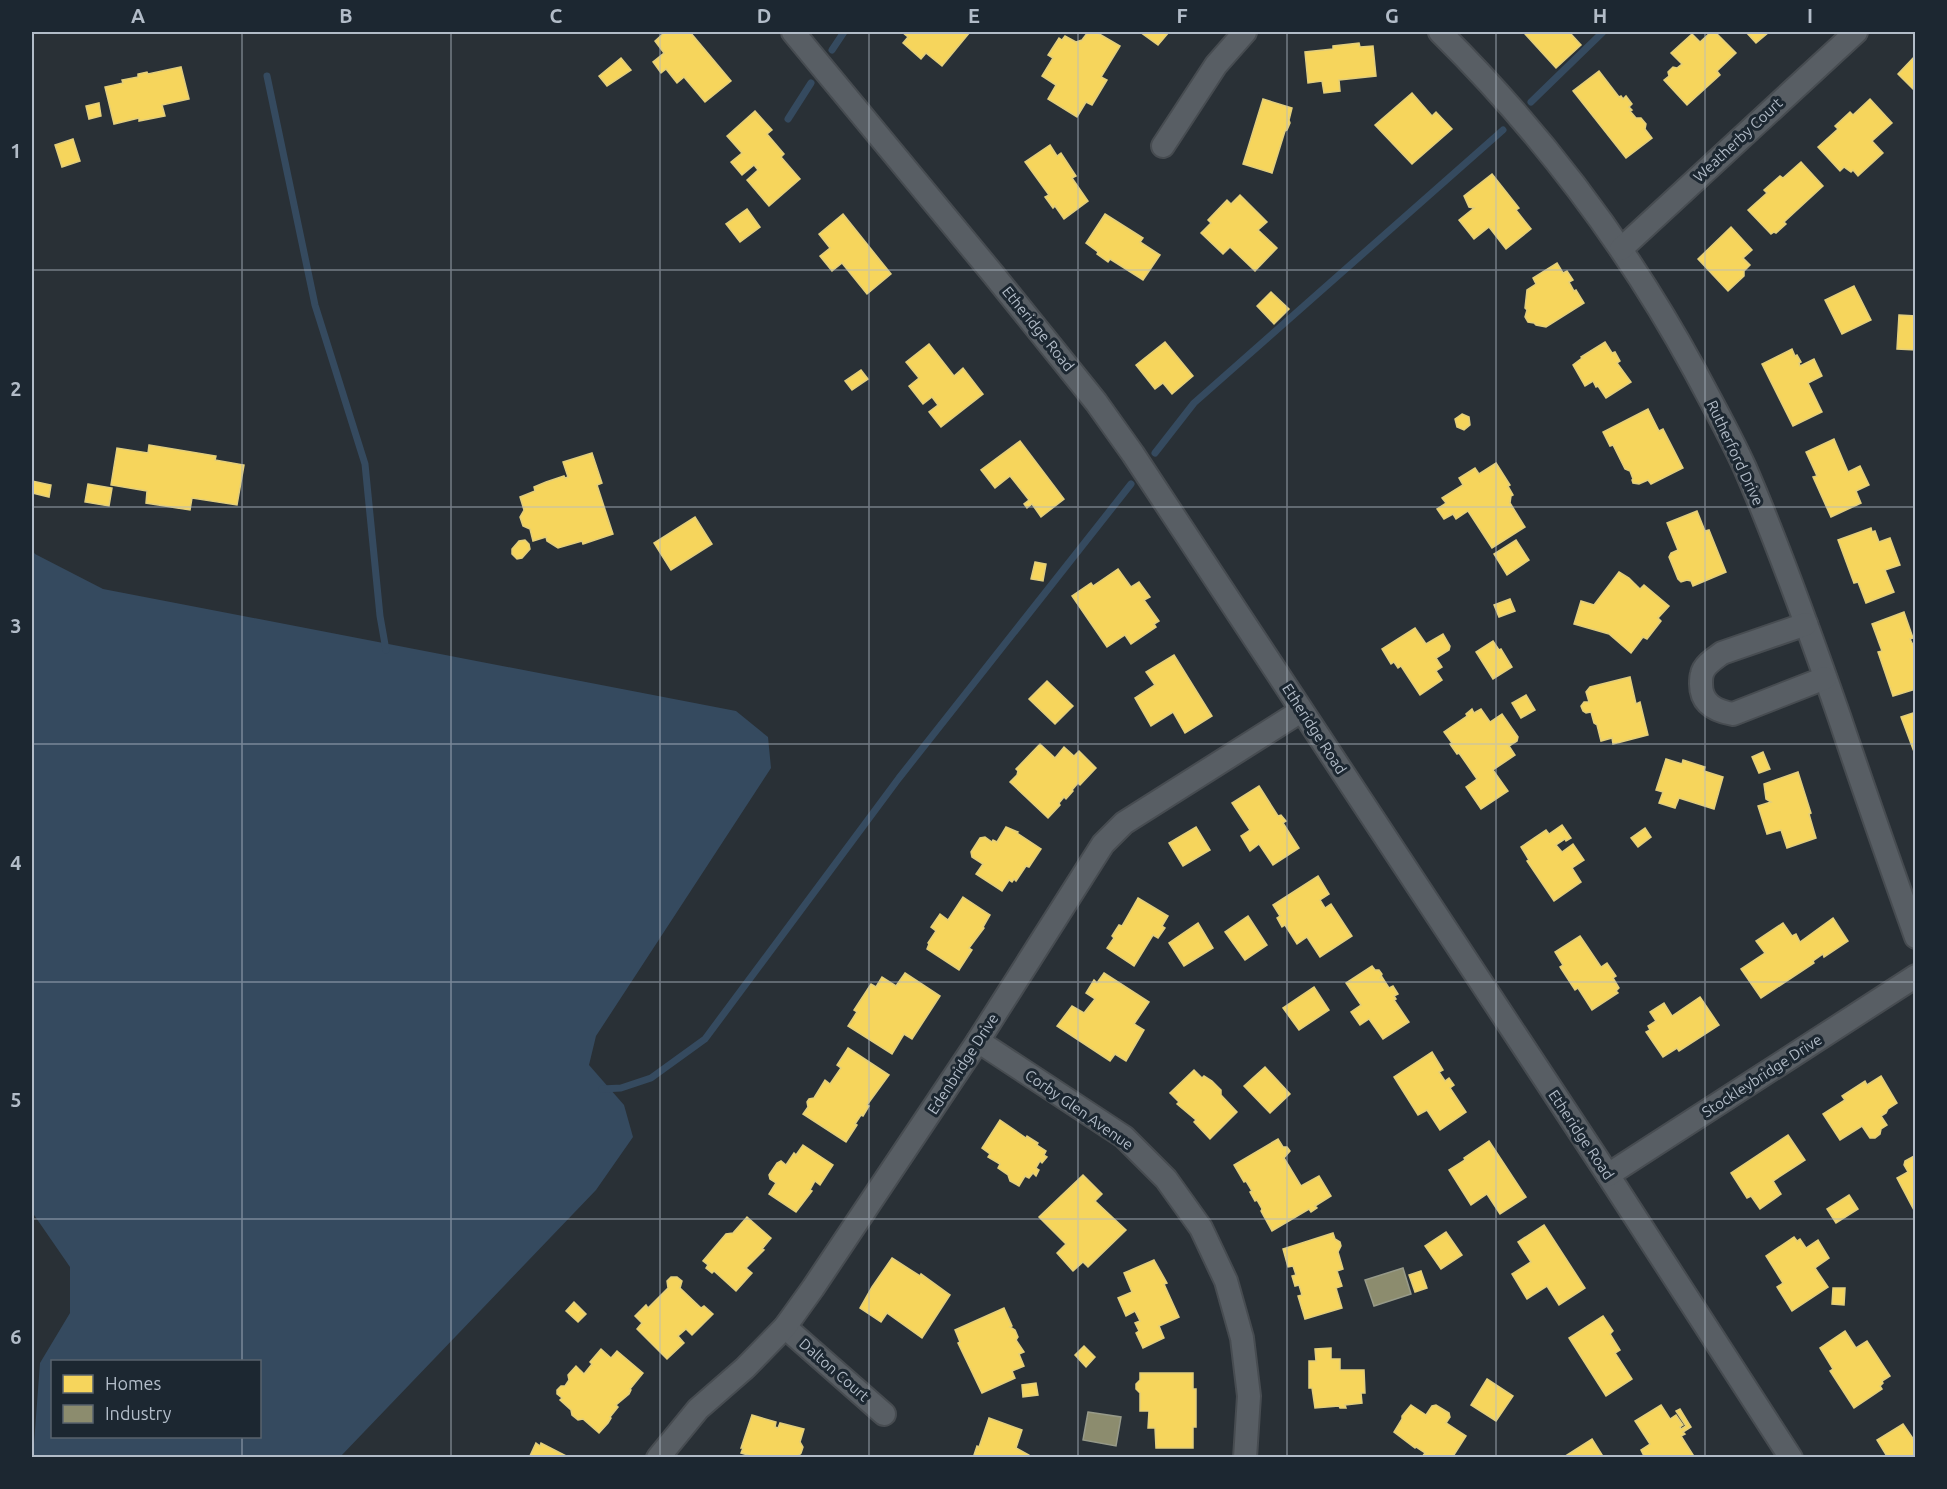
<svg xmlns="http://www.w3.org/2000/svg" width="1947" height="1489" font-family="Ubuntu,sans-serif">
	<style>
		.water { fill: #354a5f; fill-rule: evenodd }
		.homes { fill: #f6d55c; stroke: #e2ce7c; stroke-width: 1.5 }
		.industry { fill: #8c8c6e; stroke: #979a89; stroke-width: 1.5 }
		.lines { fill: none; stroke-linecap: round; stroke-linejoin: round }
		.stream { stroke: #354a5f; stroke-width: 7 }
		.minor-casing { stroke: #474c51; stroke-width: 26 }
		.minor { stroke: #585e64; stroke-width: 22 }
		.grid { fill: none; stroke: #b2bcc8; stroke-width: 1.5; stroke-opacity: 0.55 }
		.labels { text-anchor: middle; stroke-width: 6; stroke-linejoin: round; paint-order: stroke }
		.street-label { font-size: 15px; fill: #b2bcc8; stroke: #1c2731 }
		.neatline { fill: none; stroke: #b2bcc8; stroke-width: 2 }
		.grid-label { font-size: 20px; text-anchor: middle; font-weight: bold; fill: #b2bcc8 }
	</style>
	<rect width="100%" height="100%" fill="#293036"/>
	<path class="water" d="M32,550L35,554L103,589L736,711L768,737L771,768L596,1036L589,1065L624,1105L633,1137L596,1190L340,1457H33L40,1363L70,1313V1267L32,1212ZM52,1362H260V1436H52Z"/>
	<g class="homes">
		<polygon points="665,32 690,32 731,81 705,102 684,77 677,83 666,69 661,73 653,62 664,53 655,41"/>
		<polygon points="902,32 970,32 942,66 926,53 921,59 903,43 908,37"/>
		<polygon points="1088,32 1096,32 1120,46 1101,77 1107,80 1092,105 1086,102 1077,117 1048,99 1056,85 1042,76 1053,58 1048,55 1059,38 1062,40 1065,36 1076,42 1082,40"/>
		<polygon points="1140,32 1169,32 1158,45"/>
		<polygon points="1528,32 1571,32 1571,34 1581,45 1556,68 1525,34"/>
		<polygon points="1711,32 1715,32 1736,53 1717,71 1720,75 1687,105 1664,80 1669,76 1668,72 1673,67 1677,68 1682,64 1671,53 1692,34 1700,42"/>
		<polygon points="1746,32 1769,32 1756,43"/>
		<polygon points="1359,43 1360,47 1373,46 1376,76 1339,80 1340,91 1324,93 1322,81 1308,83 1305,52 1333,49 1333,46"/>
		<polygon points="621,58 631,70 607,86 599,76"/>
		<polygon points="1913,58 1916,59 1916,92 1898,74"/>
		<polygon points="181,67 189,99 162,105 165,116 139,121 139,118 114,124 105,87 123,83 122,80 138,77 138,74 147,72 148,74"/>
		<polygon points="1599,71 1619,97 1621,96 1623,99 1626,96 1632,104 1629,107 1632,110 1630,111 1636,118 1641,118 1646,124 1645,129 1652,138 1626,158 1573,91"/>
		<polygon points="1412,93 1432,116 1436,112 1452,129 1412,164 1375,125"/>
		<polygon points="1263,99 1292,108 1289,120 1290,123 1287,130 1285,131 1272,173 1243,164"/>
		<polygon points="1870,99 1892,123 1872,141 1883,153 1858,176 1853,170 1851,172 1844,167 1840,171 1818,147 1838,129 1835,126 1850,112 1853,115"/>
		<polygon points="99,103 101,116 89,119 86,106"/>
		<polygon points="755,111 772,130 767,134 784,154 781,157 800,179 769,206 747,180 758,170 754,165 742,175 731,162 742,153 727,136"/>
		<polygon points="73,139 80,161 62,167 55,145"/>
		<polygon points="1050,145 1057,156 1061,153 1076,176 1072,178 1088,201 1064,219 1055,206 1053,208 1045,197 1049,195 1025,162"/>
		<polygon points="1801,162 1823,186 1784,222 1786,224 1776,233 1774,232 1771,234 1748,210 1767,193 1764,190 1780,176 1783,178"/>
		<polygon points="1492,174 1519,208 1516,210 1531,229 1506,249 1489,227 1474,239 1459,220 1474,208 1469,207 1464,196"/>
		<polygon points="1240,195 1267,222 1258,230 1277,248 1255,271 1230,247 1223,254 1201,233 1211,223 1208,220 1227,200 1231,204"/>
		<polygon points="747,209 760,227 740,242 726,224"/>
		<polygon points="843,214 891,274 867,294 842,263 832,271 820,256 830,248 819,234"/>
		<polygon points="1105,214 1143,238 1140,242 1160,255 1143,280 1110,259 1108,262 1097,254 1098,252 1086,243"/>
		<polygon points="1731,227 1752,250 1743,258 1750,265 1744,271 1744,276 1728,291 1698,259"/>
		<polygon points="1557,263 1563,273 1567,271 1573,280 1569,282 1574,291 1576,290 1584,303 1546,327 1536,325 1534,323 1528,322 1525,317 1527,310 1525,308 1527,290 1536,284 1533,278"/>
		<polygon points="1854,286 1871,320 1842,334 1825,300"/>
		<polygon points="1271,292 1289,309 1274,324 1257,306"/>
		<polygon points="1899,315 1916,316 1916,350 1897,349"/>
		<polygon points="1165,342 1193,376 1172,394 1163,383 1155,389 1136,365"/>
		<polygon points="1605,342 1612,353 1615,352 1620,361 1617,363 1631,382 1606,398 1598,386 1596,387 1593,381 1585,386 1573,365 1582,358 1581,357"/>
		<polygon points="929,344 954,376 963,368 983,394 941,427 929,412 938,405 932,397 923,404 909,386 919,378 906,362"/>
		<polygon points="1792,349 1795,356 1797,355 1801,362 1799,363 1800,366 1814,359 1822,376 1808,383 1822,412 1793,426 1762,364"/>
		<polygon points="861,370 868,379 852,390 845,381"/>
		<polygon points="1648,409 1659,431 1663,429 1683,468 1651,484 1648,480 1639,484 1633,483 1632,480 1633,479 1630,471 1625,469 1613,445 1610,446 1603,432"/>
		<polygon points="1462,414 1469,417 1470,425 1464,430 1457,427 1455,419"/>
		<polygon points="1834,439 1848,472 1860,466 1869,485 1856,491 1861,503 1831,517 1813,477 1817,476 1806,452"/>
		<polygon points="1020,441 1064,499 1041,517 1032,504 1027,508 1024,504 1029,500 1010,476 995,488 981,470"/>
		<polygon points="149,445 216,456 215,460 244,465 237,505 192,498 190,510 146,503 147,491 111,485 117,448 148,453"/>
		<polygon points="592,453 602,483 597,485 613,534 583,544 582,541 558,548 547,541 546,537 533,541 530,529 523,526 520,517 524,510 520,497 535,491 534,487 546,482 564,476 565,478 568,477 563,462"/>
		<polygon points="1496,463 1510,485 1508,486 1513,495 1511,496 1510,503 1525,527 1492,548 1468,511 1456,519 1453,514 1444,519 1437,509 1446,503 1442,498 1463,485 1459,478 1475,468 1479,474"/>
		<polygon points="32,481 51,485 49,497 32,493"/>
		<polygon points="88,484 112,488 109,506 85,502"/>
		<polygon points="1697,511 1705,531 1709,530 1726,572 1693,586 1691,581 1687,580 1681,582 1678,579 1669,557 1671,553 1678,550 1667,523"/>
		<polygon points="695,517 712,544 671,570 654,543"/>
		<polygon points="1871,528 1872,532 1875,531 1879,542 1890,538 1900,565 1885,570 1894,592 1866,603 1858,582 1854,583 1838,540"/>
		<polygon points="525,540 529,544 530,549 522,558 517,559 512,554 512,549 519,541"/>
		<polygon points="1516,540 1529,560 1507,575 1494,554"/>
		<polygon points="1035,562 1046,564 1043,581 1031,579"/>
		<polygon points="1118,569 1131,587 1139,582 1150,597 1144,600 1159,621 1154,624 1156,627 1131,644 1125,635 1107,647 1072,596 1091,583 1093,586"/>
		<polygon points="1619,572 1629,578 1640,589 1644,585 1669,606 1658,618 1661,621 1647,639 1643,637 1631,653 1609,634 1574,624 1581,601 1594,605"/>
		<polygon points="1510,599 1515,611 1499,617 1494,605"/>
		<polygon points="1904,612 1913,638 1910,639 1916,651 1916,689 1893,696 1878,652 1882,651 1872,624"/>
		<polygon points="1415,628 1426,644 1443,634 1450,646 1449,650 1436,658 1442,667 1436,671 1442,680 1420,695 1401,666 1398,668 1394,662 1391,664 1382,649"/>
		<polygon points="1493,641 1499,650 1501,649 1512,667 1493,679 1476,652"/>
		<polygon points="1174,655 1212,716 1185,733 1173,712 1151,726 1135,698 1155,685 1146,672"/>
		<polygon points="1630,677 1636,704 1640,702 1648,735 1613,744 1612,738 1601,741 1597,725 1594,723 1591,712 1586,713 1583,711 1581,706 1584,702 1589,702 1586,692 1590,687"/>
		<polygon points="1047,681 1073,706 1055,724 1029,699"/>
		<polygon points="1526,695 1535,710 1521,718 1512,703"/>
		<polygon points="1472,709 1474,713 1481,709 1490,722 1502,714 1518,737 1517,741 1509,746 1515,755 1493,770 1508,791 1481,809 1466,787 1477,779 1459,753 1457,754 1450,744 1452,743 1444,732 1467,716 1466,714"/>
		<polygon points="1916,712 1916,757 1901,717"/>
		<polygon points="1040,744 1055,758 1064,747 1074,756 1079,751 1096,768 1080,785 1078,783 1072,790 1073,791 1066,799 1064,797 1059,803 1060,805 1048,818 1010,782 1017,775 1018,771 1016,769"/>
		<polygon points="1763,752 1770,769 1759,773 1752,757"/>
		<polygon points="1666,759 1682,764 1683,760 1705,767 1704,771 1723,777 1714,809 1679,798 1675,808 1659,803 1663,792 1656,790"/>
		<polygon points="1798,772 1811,813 1809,814 1816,838 1787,848 1781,830 1767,834 1758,806 1771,802 1766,799 1764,784"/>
		<polygon points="1259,786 1278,816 1281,815 1286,821 1283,823 1299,848 1273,865 1259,844 1250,851 1241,836 1250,830 1232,803"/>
		<polygon points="1562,825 1571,838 1566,841 1565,839 1556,845 1562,852 1573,844 1584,860 1572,868 1581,882 1554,901 1527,861 1529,860 1521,847 1546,830 1549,834"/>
		<polygon points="1006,827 1018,832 1017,833 1041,849 1029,867 1026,866 1016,881 1014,879 1012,882 1009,880 1002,891 976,874 983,864 972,857 971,852 980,838 985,837 992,842 993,840 997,842"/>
		<polygon points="1196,827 1210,850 1183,866 1169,843"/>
		<polygon points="1645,828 1651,837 1638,847 1631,838"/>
		<polygon points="1318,876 1329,894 1320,900 1325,908 1331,904 1352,936 1320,957 1307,937 1297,944 1285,925 1282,927 1277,918 1280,916 1273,905"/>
		<polygon points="963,897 990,915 983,927 984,928 969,948 972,950 959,970 927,949 929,944 928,943 936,931 931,927 940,914 948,920"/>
		<polygon points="1138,898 1168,916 1162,926 1165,928 1158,938 1153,935 1134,966 1107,948 1114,938 1112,936 1119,925 1122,926"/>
		<polygon points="1248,916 1267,945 1245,960 1225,932"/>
		<polygon points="1833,918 1848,941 1824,957 1823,954 1813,961 1814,963 1761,998 1741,969 1765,953 1756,941 1783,923 1792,936 1796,934 1800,942"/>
		<polygon points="1198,923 1213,948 1184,966 1169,943"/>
		<polygon points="1580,936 1601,967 1607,963 1616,976 1613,978 1619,988 1616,991 1618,993 1592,1010 1578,988 1575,990 1560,967 1563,965 1555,952"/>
		<polygon points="1372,966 1375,970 1379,970 1382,974 1380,979 1382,977 1389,988 1393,986 1398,994 1394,996 1396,999 1394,1000 1409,1022 1383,1039 1369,1019 1360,1025 1351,1012 1361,1005 1346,983"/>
		<polygon points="905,973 940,996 912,1039 904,1034 892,1054 848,1026 857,1012 854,1010 871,984 876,987 882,977 896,986"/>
		<polygon points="1104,973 1149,1002 1134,1024 1144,1030 1126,1061 1115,1054 1110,1061 1057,1026 1072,1006 1084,1013 1095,999 1086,993 1094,980 1097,983"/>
		<polygon points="1314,987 1329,1010 1299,1030 1283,1008"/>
		<polygon points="1700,997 1719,1025 1679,1051 1677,1048 1663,1057 1646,1032 1650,1030 1648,1026 1656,1021 1650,1012 1664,1003 1672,1016"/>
		<polygon points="848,1048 889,1075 867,1105 869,1106 863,1116 861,1115 855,1124 857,1125 846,1142 803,1114 808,1107 807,1102 809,1099 814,1098 825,1080 830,1084 841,1068 837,1065"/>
		<polygon points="1432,1052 1443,1070 1439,1072 1445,1081 1449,1078 1454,1085 1450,1088 1466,1112 1440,1130 1427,1110 1418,1115 1394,1077"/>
		<polygon points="1265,1067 1290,1094 1270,1113 1244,1086"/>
		<polygon points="1194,1070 1202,1078 1204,1076 1212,1081 1221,1090 1221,1095 1237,1112 1210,1139 1194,1122 1196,1120 1177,1104 1179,1102 1170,1093"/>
		<polygon points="1881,1076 1897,1103 1888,1109 1886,1113 1881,1116 1887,1125 1881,1129 1880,1134 1875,1138 1870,1138 1862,1126 1840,1140 1823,1114 1845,1100 1842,1096 1865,1081 1867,1085"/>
		<polygon points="1000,1120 1026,1138 1027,1136 1038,1143 1037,1145 1046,1151 1044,1155 1047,1157 1042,1163 1040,1161 1036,1168 1039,1170 1036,1176 1033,1173 1029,1178 1025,1176 1019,1186 1010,1181 1008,1175 998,1168 1000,1164 988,1157 990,1154 982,1148"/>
		<polygon points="1788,1135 1805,1160 1773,1181 1781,1194 1760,1209 1751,1196 1747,1198 1731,1173"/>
		<polygon points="1278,1139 1283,1147 1287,1147 1290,1151 1284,1158 1301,1186 1319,1176 1331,1196 1315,1206 1317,1208 1311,1212 1309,1209 1272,1231 1261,1211 1262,1209 1257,1200 1255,1201 1250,1192 1252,1191 1246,1181 1244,1182 1234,1165"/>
		<polygon points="1489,1141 1526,1197 1500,1214 1487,1194 1471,1205 1449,1170 1465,1160 1464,1158"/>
		<polygon points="803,1145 833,1165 820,1185 815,1181 810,1190 812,1191 796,1212 769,1194 776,1183 770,1179 769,1175 777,1163 781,1161 786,1165 794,1153 796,1155"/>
		<polygon points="1916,1155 1916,1211 1915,1212 1897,1178 1908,1172 1904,1165 1905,1161"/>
		<polygon points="1083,1175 1102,1194 1095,1201 1126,1230 1088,1267 1083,1262 1073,1271 1057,1253 1066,1244 1039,1217"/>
		<polygon points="1849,1195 1858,1209 1836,1223 1827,1209"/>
		<polygon points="747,1217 771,1238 762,1249 764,1250 746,1268 752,1273 736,1291 714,1271 712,1273 706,1268 708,1265 703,1261 726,1234 733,1233"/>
		<polygon points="1544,1225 1585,1288 1559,1305 1547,1286 1527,1299 1512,1274 1531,1262 1518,1242"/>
		<polygon points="1446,1232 1462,1255 1441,1269 1425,1246"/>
		<polygon points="1333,1233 1335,1239 1340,1242 1341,1246 1338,1252 1343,1269 1337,1271 1342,1286 1336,1288 1342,1308 1305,1319 1298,1296 1302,1295 1299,1285 1295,1286 1292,1276 1296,1275 1293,1266 1288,1267 1283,1249"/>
		<polygon points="1794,1237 1797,1241 1800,1239 1806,1248 1818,1240 1829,1258 1815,1268 1828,1287 1792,1311 1777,1287 1783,1283 1766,1256"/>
		<polygon points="892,1258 920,1276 921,1274 950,1295 922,1338 887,1313 881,1322 860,1308 872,1287"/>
		<polygon points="1154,1260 1167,1283 1164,1284 1179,1317 1159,1326 1164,1338 1143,1348 1136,1333 1139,1331 1135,1323 1140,1321 1135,1311 1126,1316 1118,1298 1132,1292 1124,1273"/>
		<polygon points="1421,1271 1427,1288 1415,1292 1409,1275"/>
		<polygon points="671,1277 677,1277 682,1281 680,1288 701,1308 704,1306 713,1314 692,1335 686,1329 678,1336 684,1343 667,1359 637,1329 642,1323 635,1316 646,1305 648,1308 668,1288 667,1281"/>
		<polygon points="1833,1288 1845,1288 1844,1305 1832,1304"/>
		<polygon points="574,1302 586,1314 578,1322 566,1311"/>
		<polygon points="1004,1308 1012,1326 1010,1327 1015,1330 1018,1337 1016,1340 1024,1352 1019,1354 1024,1366 1012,1371 1015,1378 982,1393 958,1343 960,1342 955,1330"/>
		<polygon points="1603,1316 1613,1331 1610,1334 1620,1350 1615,1353 1632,1379 1606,1396 1569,1338"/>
		<polygon points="1845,1331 1856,1348 1867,1341 1890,1376 1882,1381 1883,1383 1880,1386 1882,1389 1854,1408 1830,1371 1833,1369 1820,1348"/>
		<polygon points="1084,1346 1095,1357 1086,1367 1075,1355"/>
		<polygon points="1331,1348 1331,1359 1340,1359 1340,1370 1364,1370 1365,1393 1361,1393 1362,1403 1345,1405 1346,1408 1340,1408 1339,1406 1315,1408 1312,1388 1309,1388 1309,1361 1316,1361 1315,1349"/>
		<polygon points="601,1349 611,1358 617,1351 643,1373 630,1389 631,1390 629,1394 616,1405 618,1407 610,1417 611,1418 608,1423 599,1433 583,1419 578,1420 572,1415 571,1410 560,1400 562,1398 557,1394 557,1390 561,1386 565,1386 569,1380 568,1375 576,1366 584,1374 592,1364 590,1362"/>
		<polygon points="1140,1373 1193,1373 1193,1389 1196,1389 1196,1427 1193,1427 1193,1448 1156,1448 1155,1428 1148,1428 1149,1411 1140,1411 1140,1393 1136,1389 1136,1384 1140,1380"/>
		<polygon points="1487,1379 1513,1396 1496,1421 1471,1405"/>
		<polygon points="1036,1383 1038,1395 1023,1397 1022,1385"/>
		<polygon points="1411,1405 1426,1415 1432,1406 1436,1405 1449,1413 1450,1417 1446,1423 1466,1436 1452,1458 1424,1458 1422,1457 1425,1453 1416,1447 1415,1448 1394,1432 1402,1419 1402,1416"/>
		<polygon points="1661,1405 1670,1419 1676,1415 1683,1425 1680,1427 1681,1429 1686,1426 1676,1411 1680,1409 1691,1427 1683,1432 1685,1434 1681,1436 1695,1458 1645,1458 1641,1450 1650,1444 1635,1421"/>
		<polygon points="752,1415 776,1422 775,1427 778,1428 780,1423 804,1429 800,1442 803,1447 801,1453 796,1458 750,1458 751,1456 741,1453 743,1448 741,1448"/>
		<polygon points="989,1418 1022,1430 1016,1448 1029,1455 1028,1458 975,1458 974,1455 977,1446 979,1447"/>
		<polygon points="1903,1424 1916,1443 1916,1458 1888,1458 1877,1440"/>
		<polygon points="1592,1439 1604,1458 1565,1458 1564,1457"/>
		<polygon points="536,1443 540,1446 541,1443 570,1458 529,1458"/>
	</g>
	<g class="industry">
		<polygon points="1403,1268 1411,1294 1374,1306 1365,1280"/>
		<polygon points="1088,1412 1121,1417 1116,1446 1083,1440"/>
	</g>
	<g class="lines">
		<g class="stream">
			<polyline points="832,50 844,32"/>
			<polyline points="267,76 315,305 365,464 380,616 386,650"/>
			<polyline points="1531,102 1603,32"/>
			<polyline points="788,119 811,83"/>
			<polyline points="1155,453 1194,403 1503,130"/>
			<polyline points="602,1089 621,1088 651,1078 705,1039 899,778 1131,484"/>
		</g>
		<defs>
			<g id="minor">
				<polyline points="793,32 993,274 1096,402 1133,454 1608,1175 1791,1458"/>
				<path d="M1440,32C1541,132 1627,246 1695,371C1712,403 1730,435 1745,468C1780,549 1810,633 1839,716C1864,790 1890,864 1916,937"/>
				<polyline points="1163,146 1216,65 1245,32"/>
				<polyline points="1621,249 1856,32"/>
				<path d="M1806,624L1722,653C1714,659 1704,665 1702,674C1701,677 1701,681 1701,684C1701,704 1716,711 1733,714L1825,678"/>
				<polyline points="978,1041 1124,1137 1166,1179 1201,1228 1226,1281 1242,1338 1249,1396 1245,1458"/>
				<polyline points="1608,1175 1916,976"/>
				<polyline points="785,1327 884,1414"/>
				<polyline points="658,1458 698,1409 745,1368 785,1327 813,1288 978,1041 1103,844 1124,823 1301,711"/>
			</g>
		</defs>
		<use href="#minor" class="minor-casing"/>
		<use href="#minor" class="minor"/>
	</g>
	<path class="grid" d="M242,32V1362M451,32V1458M660,32V1458M869,32V1458M1078,32V1458M1287,32V1458M1496,32V1458M1705,32V1458M32,270H1916M32,507H1916M32,744H1916M32,982H1916M32,1219H1916M242,1436V1458"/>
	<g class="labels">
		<g class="street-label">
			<text transform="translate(1738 140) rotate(-43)" y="5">Weatherby Court</text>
			<text transform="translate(1038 329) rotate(51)" y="5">Etheridge Road</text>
			<text transform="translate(1735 453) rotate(65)" y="5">Rutherford Drive</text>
			<text transform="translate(1314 729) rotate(57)" y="5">Etheridge Road</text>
			<text transform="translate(963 1064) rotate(-57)" y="5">Edenbridge Drive</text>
			<text transform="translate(1762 1076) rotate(-33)" y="5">Stockleybridge Drive</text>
			<text transform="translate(1079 1110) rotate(35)" y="5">Corby Glen Avenue</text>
			<text transform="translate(1581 1135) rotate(56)" y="5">Etheridge Road</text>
			<text transform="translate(834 1370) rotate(41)" y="5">Dalton Court</text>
		</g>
	</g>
	<rect width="1947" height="1489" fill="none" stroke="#1c2731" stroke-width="66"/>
	<rect x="51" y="1360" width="210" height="78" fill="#1c2731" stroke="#58636d" stroke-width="1.5"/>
	<rect x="63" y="1375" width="30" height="18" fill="#f6d55c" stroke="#58636d" stroke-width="1.5"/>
	<text x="105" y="1390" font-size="18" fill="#b2bcc8">Homes</text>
	<rect x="63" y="1405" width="30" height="18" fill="#8c8c6e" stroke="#58636d" stroke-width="1.5"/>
	<text x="105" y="1420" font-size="18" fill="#b2bcc8">Industry</text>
	<rect x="33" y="33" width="1881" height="1423" class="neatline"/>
	<g class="grid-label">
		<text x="138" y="23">A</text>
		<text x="346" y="23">B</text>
		<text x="556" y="23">C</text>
		<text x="764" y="23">D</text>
		<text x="974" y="23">E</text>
		<text x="1182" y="23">F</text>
		<text x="1392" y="23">G</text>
		<text x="1600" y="23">H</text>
		<text x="1810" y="23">I</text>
		<text x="16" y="158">1</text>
		<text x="16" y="396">2</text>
		<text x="16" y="633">3</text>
		<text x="16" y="870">4</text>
		<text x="16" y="1107">5</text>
		<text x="16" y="1344">6</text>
	</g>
</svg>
